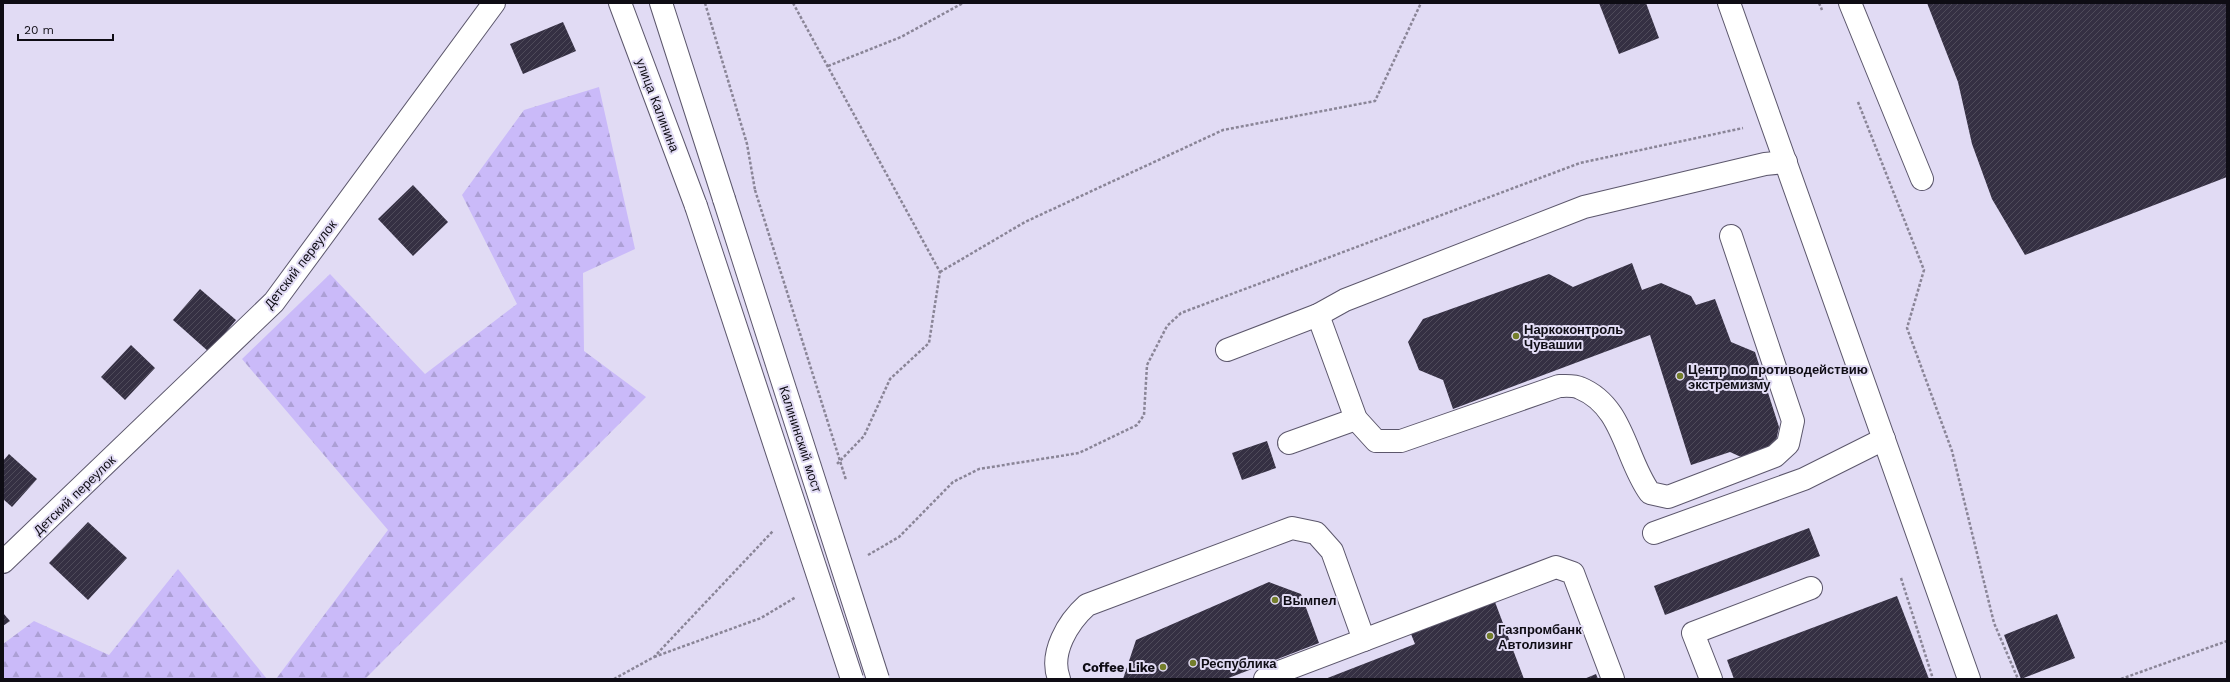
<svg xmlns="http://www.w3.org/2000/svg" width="2230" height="682" font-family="'Work Sans',sans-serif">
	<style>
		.forest { fill: url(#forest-firs) }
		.building { fill: url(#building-hatch) }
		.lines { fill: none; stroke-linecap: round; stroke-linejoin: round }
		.minor-casing { stroke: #5c576c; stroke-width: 24 }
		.major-casing { stroke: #5c576c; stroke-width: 24 }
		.path { stroke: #8a8597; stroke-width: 2.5; stroke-dasharray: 3 2; stroke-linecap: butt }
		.minor { stroke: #fff; stroke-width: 22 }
		.major { stroke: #fff; stroke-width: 22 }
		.major-bridge-casing { stroke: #5c576c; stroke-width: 24; stroke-linecap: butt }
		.path-bridge { stroke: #8a8597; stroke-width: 2.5; stroke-dasharray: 3 2; stroke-linecap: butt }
		.major-bridge { stroke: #fff; stroke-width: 22 }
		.poi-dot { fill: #747e2b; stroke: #e1dbf4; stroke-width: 1.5 }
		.labels { text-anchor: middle; stroke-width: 4; stroke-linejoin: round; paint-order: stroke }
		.street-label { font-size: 13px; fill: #0e0c14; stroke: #e1dbf4 }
		.poi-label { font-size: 13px; font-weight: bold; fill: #0e0c14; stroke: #e1dbf4; text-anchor: start }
	</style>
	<defs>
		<pattern id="forest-firs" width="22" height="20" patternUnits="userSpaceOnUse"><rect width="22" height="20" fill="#cabaf9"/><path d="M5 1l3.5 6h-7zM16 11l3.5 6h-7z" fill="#ac9fd5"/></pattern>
		<pattern id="building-hatch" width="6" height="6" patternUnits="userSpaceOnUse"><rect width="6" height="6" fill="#353043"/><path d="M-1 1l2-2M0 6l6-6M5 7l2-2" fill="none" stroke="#4f4b5a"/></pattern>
	</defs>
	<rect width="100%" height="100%" fill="#e1dbf4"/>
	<g class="forest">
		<polygon points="599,87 635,249 583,273 584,351 646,397 365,679 276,679 388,530 242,359 330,274 425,374 517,304 462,195 524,110"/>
		<polygon points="178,569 267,679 3,679 3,644 34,621 109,655"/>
	</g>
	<g class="building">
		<polygon points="1599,3 1646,3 1659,38 1619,54"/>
		<polygon points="1927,3 2227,3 2227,177 2025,255 1992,199 1972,144 1958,82"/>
		<polygon points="563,22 576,51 523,74 510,44"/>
		<polygon points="413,185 448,222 413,256 378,219"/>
		<polygon points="1632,263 1642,290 1661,283 1691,296 1696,305 1715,299 1731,342 1755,352 1779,427 1775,446 1741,457 1730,452 1691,465 1650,335 1453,409 1443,380 1419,370 1408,342 1423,319 1549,274 1573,287"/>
		<polygon points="200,289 236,320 209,352 173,320"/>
		<polygon points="131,345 155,368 125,400 101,377"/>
		<polygon points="1267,441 1276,468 1242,480 1232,453"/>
		<polygon points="9,454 37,479 12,507 3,499 3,461"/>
		<polygon points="88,522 127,558 88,600 49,563"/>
		<polygon points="1809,528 1820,556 1665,615 1654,586"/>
		<polygon points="1269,582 1301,594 1319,643 1226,679 1123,679 1136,640"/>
		<polygon points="1897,596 1929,679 1734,679 1727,660"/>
		<polygon points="1495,602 1524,679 1325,679 1415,644 1411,634"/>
		<polygon points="3,613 10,621 3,626"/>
		<polygon points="2057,614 2075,658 2021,679 2004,635"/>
		<polygon points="1596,674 1598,679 1584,679"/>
	</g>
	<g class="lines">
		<defs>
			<g id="minor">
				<polyline points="1729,3 1969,679"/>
				<polyline points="1850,3 1922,179"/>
				<path d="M1318,315L1356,419L1376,441H1401L1559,386C1565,386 1574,385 1580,388C1624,406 1625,459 1650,493L1668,497L1775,456L1788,444L1793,421L1731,236"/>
				<polyline points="1227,350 1318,315 1345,300 1584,207 1765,164 1786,162"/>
				<polyline points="1289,443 1356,419"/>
				<polyline points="1654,533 1804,479 1884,439"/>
				<polyline points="3,562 274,302 494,3"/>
				<path d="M1059,679C1049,653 1068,622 1087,605L1292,528L1316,533L1332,551L1364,640"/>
				<polyline points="1265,679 1269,676 1556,567 1573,573 1613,679"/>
				<polyline points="1711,679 1693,633 1811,588"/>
			</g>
			<g id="major">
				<polyline points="620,3 696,206"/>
				<polyline points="661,3 724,199"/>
			</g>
		</defs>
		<use href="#minor" class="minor-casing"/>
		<use href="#major" class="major-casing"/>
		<g class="path">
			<polyline points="705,3 747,144 755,190"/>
			<polyline points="793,3 940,272 929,343 890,379 864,436 837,464"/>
			<polyline points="1819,3 1822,10"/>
			<polyline points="828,66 901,37 963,3"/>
			<polyline points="1858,102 1924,270 1907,328 1952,451 1994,623 2018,679"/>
			<polyline points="940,272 1025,222 1223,130 1375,101 1421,3"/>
			<polyline points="868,555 899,537 953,482 979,469 1079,453 1137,425 1144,415 1147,365 1167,326 1181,313 1580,163 1743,128"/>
			<polyline points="1901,578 1933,679"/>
			<polyline points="654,657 761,618 796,597"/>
			<polyline points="614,679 654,657 773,531"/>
			<polyline points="2121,679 2227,641"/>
		</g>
		<use href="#minor" class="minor"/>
		<use href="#major" class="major"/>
		<defs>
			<g id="major-bridge">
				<polyline points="724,199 878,679"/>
				<polyline points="696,206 852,679"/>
			</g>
		</defs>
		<use href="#major-bridge" class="major-bridge-casing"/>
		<polyline class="path-bridge" points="755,190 846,480"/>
		<use href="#major-bridge" class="major-bridge"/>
	</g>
	<g class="poi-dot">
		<circle cx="1516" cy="336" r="4"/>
		<circle cx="1680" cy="376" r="4"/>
		<circle cx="1275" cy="600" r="4"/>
		<circle cx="1490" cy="636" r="4"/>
		<circle cx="1193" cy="663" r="4"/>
		<circle cx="1163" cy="667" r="4"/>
	</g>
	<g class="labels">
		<g class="street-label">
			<text transform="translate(658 105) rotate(69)" y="5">улица Калинина</text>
			<text transform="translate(300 264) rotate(-52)" y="5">Детский переулок</text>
			<text transform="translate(801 439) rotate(72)" y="5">Калининский мост</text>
			<text transform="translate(74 495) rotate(-44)" y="5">Детский переулок</text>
		</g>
		<g class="poi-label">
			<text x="1524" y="334">Наркоконтроль<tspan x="1524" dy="15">Чувашии</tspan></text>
			<text x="1688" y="374">Центр по противодействию<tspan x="1688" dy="15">экстремизму</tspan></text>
			<text x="1283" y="605">Вымпел</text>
			<text x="1498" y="634">Газпромбанк<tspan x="1498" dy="15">Автолизинг</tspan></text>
			<text x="1201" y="668">Республика</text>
			<text x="1155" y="672" text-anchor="end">Coffee Like</text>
		</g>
	</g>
	<rect width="2230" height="682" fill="none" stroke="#0e0c14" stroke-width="8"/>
	<path d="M18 34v6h95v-6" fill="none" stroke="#0e0c14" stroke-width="2"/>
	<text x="24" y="34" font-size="12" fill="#0e0c14" stroke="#e1dbf4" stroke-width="3" paint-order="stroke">20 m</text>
</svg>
